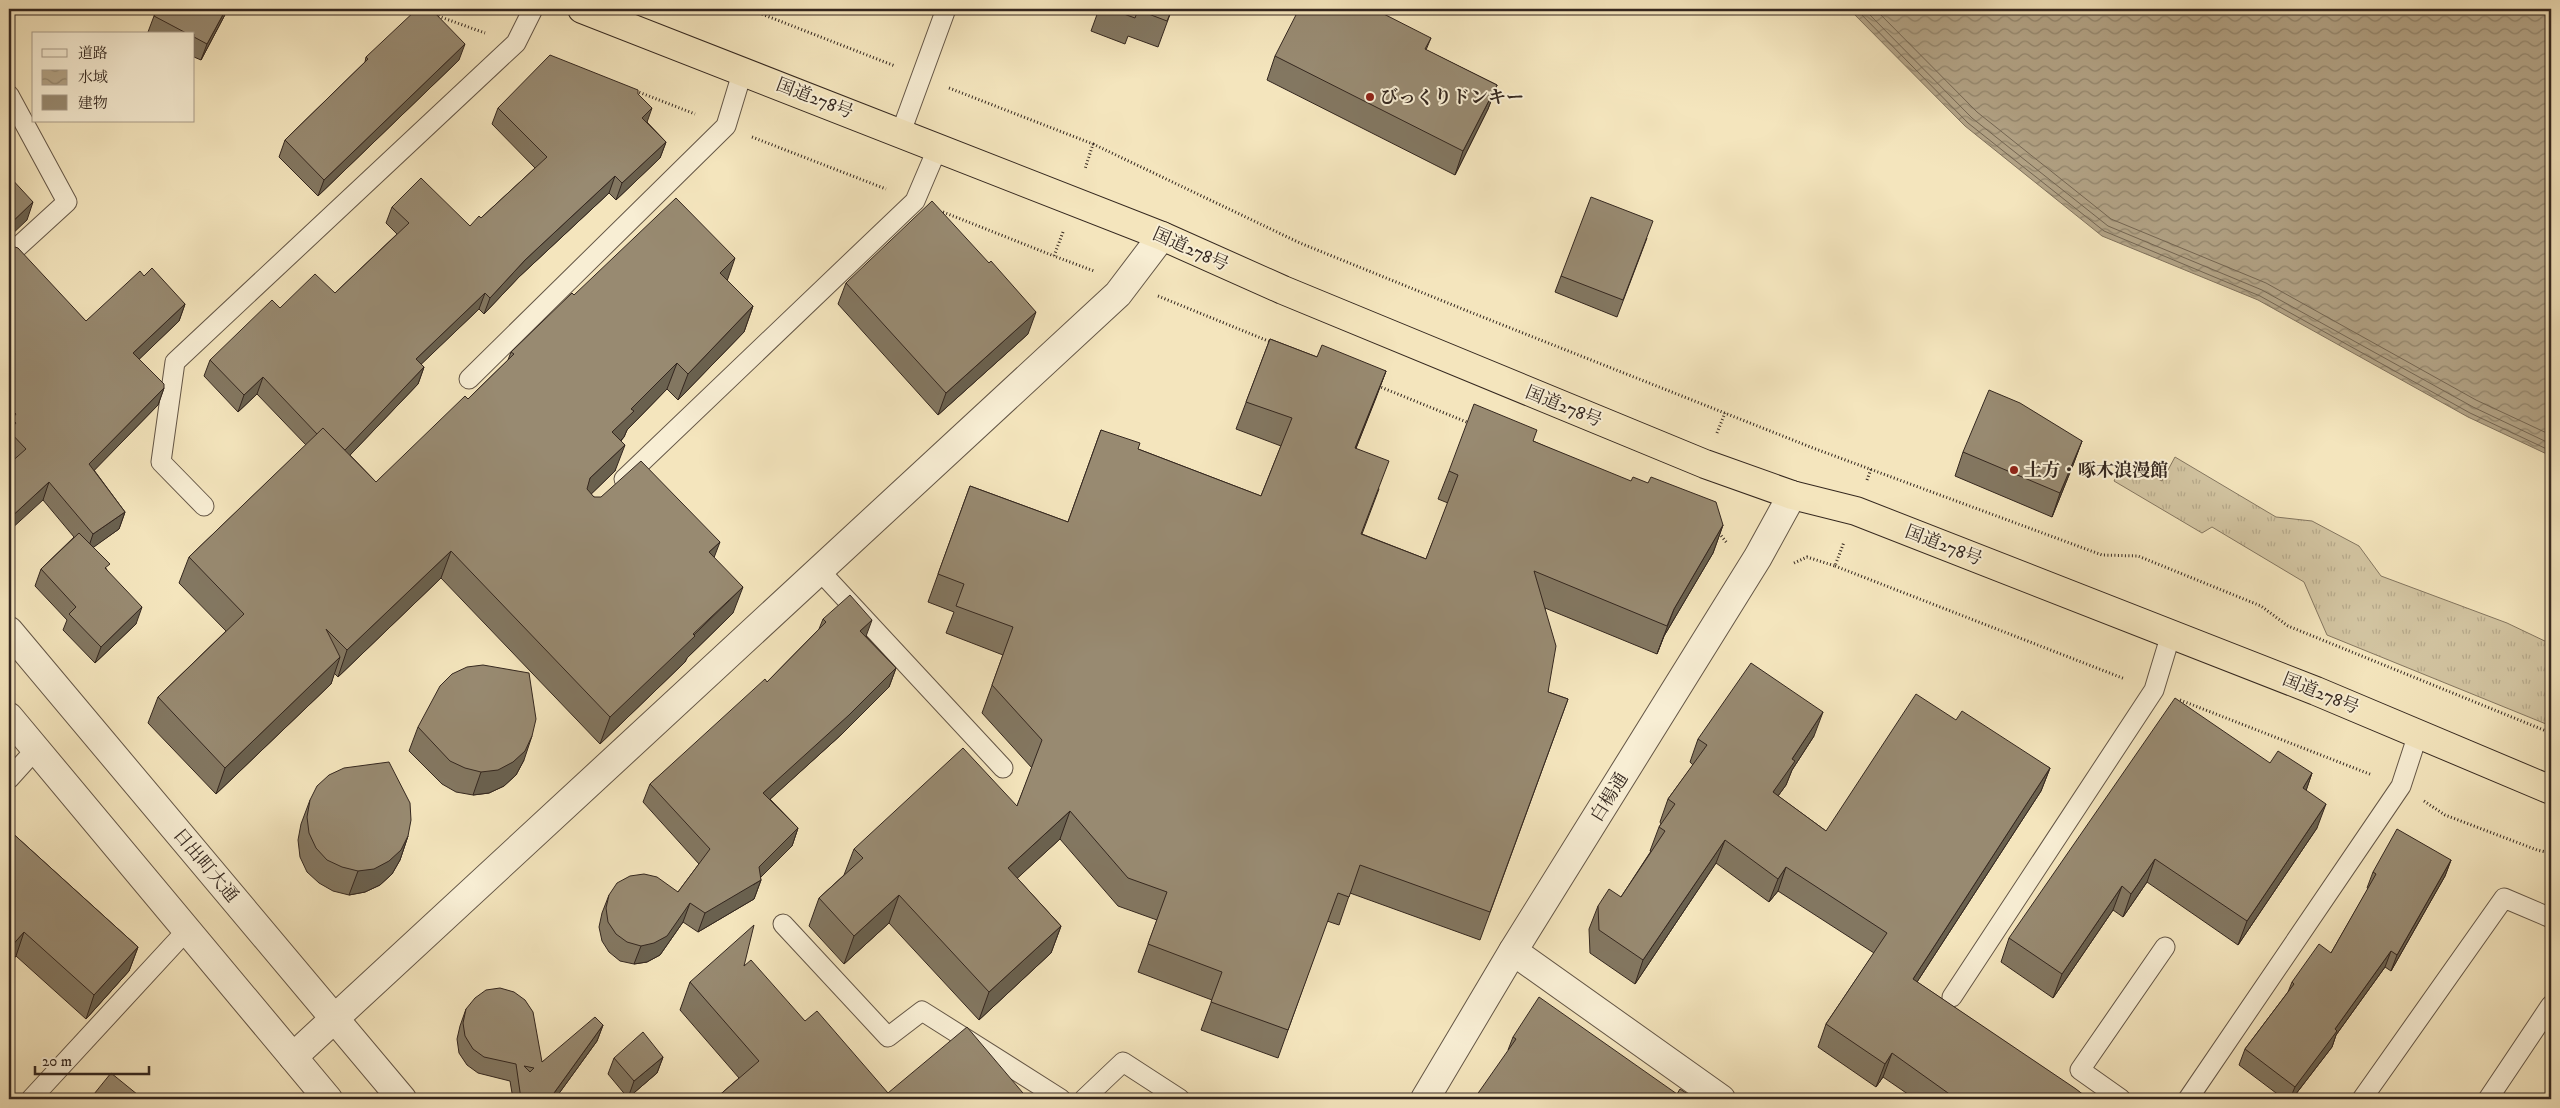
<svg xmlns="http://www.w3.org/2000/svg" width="2560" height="1108" font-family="'IM FELL DW Pica','Noto Serif JP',serif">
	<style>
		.grass { fill: url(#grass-tufts); stroke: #847660 }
		.water { fill: url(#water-waves); stroke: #80725d }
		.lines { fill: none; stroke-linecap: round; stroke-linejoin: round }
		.shore { stroke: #746653; stroke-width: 1 }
		.service-casing { stroke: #645646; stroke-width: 21 }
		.minor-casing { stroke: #645646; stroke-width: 30 }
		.tertiary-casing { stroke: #645646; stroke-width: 30 }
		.trunk-casing { stroke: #34271f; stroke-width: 30 }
		.path { stroke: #34271f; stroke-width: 3; stroke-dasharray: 1 2.5; stroke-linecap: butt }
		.service { stroke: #f8eed4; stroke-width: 19 }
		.minor { stroke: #f8eed4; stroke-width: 28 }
		.tertiary { stroke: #f8eed4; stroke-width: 28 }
		.trunk { stroke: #f4e5bd; stroke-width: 28 }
		.wall { fill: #837761; stroke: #34271f }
		.shaded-wall { fill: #6a614f; stroke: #34271f }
		.building { fill: #988a71; stroke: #34271f; fill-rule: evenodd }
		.poi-dot { fill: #8f2418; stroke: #f8eed4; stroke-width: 2 }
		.labels { text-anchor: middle; stroke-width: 4; stroke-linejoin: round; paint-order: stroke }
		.poi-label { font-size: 18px; font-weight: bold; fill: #34271f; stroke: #f8eed4; text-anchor: start }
		.street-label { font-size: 18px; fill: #34271f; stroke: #f8eed4 }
	</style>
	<defs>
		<pattern id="grass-tufts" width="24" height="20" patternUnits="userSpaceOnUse" patternTransform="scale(1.25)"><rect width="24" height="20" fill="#d3c5a2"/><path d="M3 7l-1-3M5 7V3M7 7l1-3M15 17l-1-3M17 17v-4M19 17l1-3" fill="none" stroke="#b6a98b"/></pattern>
		<pattern id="water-waves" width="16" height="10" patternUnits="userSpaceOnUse" patternTransform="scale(1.25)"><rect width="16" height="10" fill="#b3a487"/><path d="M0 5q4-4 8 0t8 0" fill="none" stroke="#92866e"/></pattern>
	</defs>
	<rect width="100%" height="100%" fill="#f4e5bd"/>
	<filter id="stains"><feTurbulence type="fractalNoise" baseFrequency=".004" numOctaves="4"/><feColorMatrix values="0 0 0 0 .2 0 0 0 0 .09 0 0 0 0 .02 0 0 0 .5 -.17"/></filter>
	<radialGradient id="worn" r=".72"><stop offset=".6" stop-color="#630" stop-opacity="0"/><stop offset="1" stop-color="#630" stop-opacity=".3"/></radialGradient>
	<polygon class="grass" points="2175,457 2276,517 2312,521 2359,546 2381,576 2507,623 2551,644 2551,726 2327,635 2304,582 2212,527 2202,533 2114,481 2125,461 2162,481"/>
	<polygon class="water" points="1849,9 2551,9 2551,456 2468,417 2258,300 2102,236 1965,126"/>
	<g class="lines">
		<g class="shore">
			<polyline points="1856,9 1968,123 2104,231 2260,296 2470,413 2551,451"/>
			<polyline points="1864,9 1972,118 2108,226 2262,290 2473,407 2551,444"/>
			<polyline points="1875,9 1977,112 2111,219 2266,283 2476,400 2551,435"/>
		</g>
		<defs>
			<g id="service">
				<polyline points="9,95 67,202 9,255"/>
				<polyline points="901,132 946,9"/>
				<polyline points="469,379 726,126 743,70"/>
				<polyline points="624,479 915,201 938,147"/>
				<polyline points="204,506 161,462 175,362 516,43 533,9"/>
				<polyline points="819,570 1003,768"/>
				<polyline points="9,779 36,749"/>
				<polyline points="783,924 888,1037 922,1011 1061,1099"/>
				<polyline points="1952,997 2154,690 2171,634"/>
				<polyline points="31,1099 187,930"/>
				<polyline points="1084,1099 1123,1062 1180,1099"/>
				<polyline points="2121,1099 2080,1070 2165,947"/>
				<polyline points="2188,1099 2401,786 2418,734"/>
				<polyline points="2362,1099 2504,898 2551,918"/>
				<polyline points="2488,1099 2551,1005"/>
			</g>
			<g id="minor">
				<polyline points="1513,951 1721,1099"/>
				<polyline points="293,1057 1118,294 1162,236"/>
			</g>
			<g id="tertiary">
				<polyline points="9,631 402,1099"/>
				<polyline points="9,717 328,1099"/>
				<polyline points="1425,1099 1513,951 1758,557 1792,495"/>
			</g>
			<polyline id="trunk" points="582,9 1162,236 1283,290 1705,464 1792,495 1856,511 2316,691 2551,790"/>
		</defs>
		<use href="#service" class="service-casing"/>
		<use href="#minor" class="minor-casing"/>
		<use href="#tertiary" class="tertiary-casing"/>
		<use href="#trunk" class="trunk-casing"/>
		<g class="path">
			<polyline points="749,9 895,66"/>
			<polyline points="435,15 485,33"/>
			<polyline points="949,88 1093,144 1085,169"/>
			<polyline points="636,91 695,114"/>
			<polyline points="752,137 886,189"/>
			<polyline points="1093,144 1300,243 1470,312 1813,448 2102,555 2138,556 2261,606 2288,626 2551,733"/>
			<polyline points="943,212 1054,256"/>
			<polyline points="1063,232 1054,256 1094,271"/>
			<polyline points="1158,296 1273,343"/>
			<polyline points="1378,386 1469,423"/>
			<polyline points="1717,433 1725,413"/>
			<polyline points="1867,480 1871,469"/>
			<polyline points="1719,533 1727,543"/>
			<polyline points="1794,563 1807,557 1835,566 1844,542"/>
			<polyline points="1835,566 2125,679"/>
			<polyline points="2180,700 2372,775"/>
			<polyline points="2424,801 2445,815 2537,850 2551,853"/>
		</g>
		<use href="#service" class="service"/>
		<use href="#minor" class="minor"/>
		<use href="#tertiary" class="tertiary"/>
		<use href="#trunk" class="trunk"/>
	</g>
	<g class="wall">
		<polygon points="158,9 228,9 201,60 194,57 194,34 151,34 148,32 154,16"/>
		<polygon points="1099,9 1172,9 1158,47 1128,36 1125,44 1091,31"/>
		<polygon points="1431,38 1426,50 1497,85 1488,109 1455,175 1267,80 1275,56"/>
		<polygon points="366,57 459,60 318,196 279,157 285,140 365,62"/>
		<polygon points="638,94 647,122 666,142 660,158 616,200 609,193 519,277 484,314 479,309 421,364 424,367 418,384 350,455 376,482 468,399 508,360 511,352 574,295 727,280 753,306 744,332 678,400 667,389 627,430 624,437 621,441 615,471 591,494 594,497 714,558 733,613 687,658 685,662 600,744 441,578 338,677 334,673 331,684 216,794 148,723 158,697 226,631 179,583 189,557 306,445 257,394 238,412 204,376 210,360 280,308 335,293 397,234 386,223 392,207 470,226 481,218 535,168 492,124 498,108"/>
		<polygon points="1647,238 1617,317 1555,292 1561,276"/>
		<polygon points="9,245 86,321 144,276 185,304 179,321 139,359 164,388 158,405 94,470 125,512 119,529 93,547 107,570 136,624 95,663 63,630 67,620 35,586 41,569 74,537 43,500 13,460 9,456"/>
		<polygon points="846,283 1028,334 938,415 838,304"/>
		<polygon points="1270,339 1317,357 1386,371 1356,448 1379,489 1362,534 1426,559 1448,503 1438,499 1449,471 1533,441 1723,525 1713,553 1664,636 1657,654 1545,608 1548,692 1568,699 1480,940 1350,893 1339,925 1327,921 1278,1058 1201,1030 1212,1000 1138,972 1157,920 1118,906 1060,839 1017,878 1061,926 1051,953 979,1020 889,923 844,964 809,926 819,898 844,875 854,849 1017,806 1032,768 982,713 1003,655 946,633 954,612 928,602 970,486 1068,522 1101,430 1138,449 1261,496 1281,446 1236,429"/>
		<polygon points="2082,441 2073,465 2052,517 1955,476 1963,452"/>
		<polygon points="823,619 866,636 896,668 889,687 842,734 770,799 798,828 792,846 760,877 761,880 754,899 698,932 683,922 660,955 647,962 634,964 620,961 609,952 602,941 599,927 602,913 609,895 678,892 699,864 643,802 650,784 767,682 819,629"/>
		<polygon points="1956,720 2050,768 2041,791 1917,982 2089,1099 1915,1099 1883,1077 1876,1087 1818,1047 1826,1024 1874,953 1778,891 1769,902 1716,863 1635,984 1590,953 1589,929 1598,906 1621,897 1651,851 1650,851 1659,827 1661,824 1660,822 1668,799 1693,765 1690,762 1698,739 1814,736 1792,770 1786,785 1778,796 1826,831"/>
		<polygon points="418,727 524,760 516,775 504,786 489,793 473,795 456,792 442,784 409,751"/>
		<polygon points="2270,763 2312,773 2306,790 2317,828 2238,945 2147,882 2123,917 2113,910 2053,998 2001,962 2009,938"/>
		<polygon points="310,800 408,836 400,860 392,874 380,885 365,892 349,895 333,891 319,883 307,872 300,857 298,840 301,824"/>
		<polygon points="9,830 138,947 129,971 86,1019 16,956 9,964"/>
		<polygon points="2451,860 2445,876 2391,971 2385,967 2336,1035 2332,1047 2292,1099 2284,1099 2239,1065 2245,1049 2288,992 2292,982 2331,953 2368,889 2367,888 2373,872"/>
		<polygon points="744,966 805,1021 888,1093 1028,1099 715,1099 739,1078 680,1010 690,982"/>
		<polygon points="466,1009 542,1062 603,1025 597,1041 557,1096 560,1099 513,1099 510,1081 478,1073 467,1065 459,1053 457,1039 460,1026"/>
		<polygon points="1513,1037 1677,1094 1508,1050"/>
		<polygon points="663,1057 657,1073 628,1098 608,1074 614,1058"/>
	</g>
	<g class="shaded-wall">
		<polygon points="226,9 228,9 201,60 207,44"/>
		<polygon points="465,44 459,60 318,196 324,180"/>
		<polygon points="1497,85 1488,109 1455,175 1463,151"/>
		<polygon points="652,108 646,125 642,118"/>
		<polygon points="666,142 660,158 616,200 622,183"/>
		<polygon points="615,176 609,193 519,277 484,314 490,298 525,260"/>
		<polygon points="33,202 27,220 9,237 9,225"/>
		<polygon points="735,258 726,284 720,273"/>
		<polygon points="485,293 479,309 410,375 416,359"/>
		<polygon points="185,304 179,321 127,371 133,353"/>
		<polygon points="753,306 744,332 678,400 688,374"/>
		<polygon points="1036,312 1028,334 938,415 946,393"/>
		<polygon points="677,363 667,389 627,430 624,437 603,458 612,432 631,409"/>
		<polygon points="424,367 418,384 333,473 339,456"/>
		<polygon points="1386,371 1376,398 1345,476 1355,448"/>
		<polygon points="263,377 257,394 238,412 244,395"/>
		<polygon points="164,388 158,405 83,482 89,464"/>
		<polygon points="2082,441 2073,465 2052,517 2060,493"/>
		<polygon points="625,445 615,471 580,505 590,478"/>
		<polygon points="49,482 43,500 9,531 9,519"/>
		<polygon points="125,512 119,529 87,552 93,534"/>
		<polygon points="1723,525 1713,553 1664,636 1657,654 1674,609"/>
		<polygon points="720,542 710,568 709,552"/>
		<polygon points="451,551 441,578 338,677 347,650"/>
		<polygon points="743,587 733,613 687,658 685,662 600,744 610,717"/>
		<polygon points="142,607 136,624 95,663 101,647"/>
		<polygon points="872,620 865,639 860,631"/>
		<polygon points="340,657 331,684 216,794 225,768"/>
		<polygon points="896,668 889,687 842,734 756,812 763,793"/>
		<polygon points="1823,712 1814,736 1792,770 1786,785 1764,815 1773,792 1792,759"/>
		<polygon points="532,736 524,760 516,775 504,786 489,793 473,795 481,772"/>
		<polygon points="2050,768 2041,791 1904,1002 1913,979"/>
		<polygon points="2312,773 2304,797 2303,788"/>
		<polygon points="2326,804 2317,828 2238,945 2247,921"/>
		<polygon points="1070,811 1060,839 998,896 1008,868"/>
		<polygon points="798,828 792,846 753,885 761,880 754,899 698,932 705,913 759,867"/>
		<polygon points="408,836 400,860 392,874 380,885 365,892 349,895 358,871"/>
		<polygon points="1725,840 1716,863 1635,984 1643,960"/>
		<polygon points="2155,859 2147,882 2123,917 2131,894"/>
		<polygon points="2451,860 2445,876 2391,971 2397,955"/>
		<polygon points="1786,867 1778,891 1769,902 1778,879"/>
		<polygon points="2122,886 2113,910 2053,998 2062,974"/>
		<polygon points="899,895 889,923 844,964 854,936"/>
		<polygon points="690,903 683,922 660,955 647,962 634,964 641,946"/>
		<polygon points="1061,926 1051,953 979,1020 989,992"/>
		<polygon points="24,932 16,956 9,964 9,949"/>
		<polygon points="138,947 129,971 86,1019 94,995"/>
		<polygon points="2391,951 2385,967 2336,1035 2332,1047 2292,1099 2290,1099 2295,1087 2335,1029"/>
		<polygon points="603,1025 597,1041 555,1099 554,1093"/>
		<polygon points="1892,1053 1883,1077 1876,1087 1885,1064"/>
		<polygon points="663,1057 657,1073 628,1098 634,1081"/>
	</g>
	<g class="building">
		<polygon points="158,9 226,9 207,44 194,37 194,34 188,34 154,16"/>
		<polygon points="417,9 431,9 465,44 324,180 285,140 368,59 366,57"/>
		<polygon points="1110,9 1172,9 1167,21 1138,10 1135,18"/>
		<polygon points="1299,9 1374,9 1431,38 1425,49 1497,85 1463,151 1275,56"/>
		<polygon points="550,55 638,90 638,94 652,108 642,118 666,142 622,183 615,176 525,260 490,298 485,293 416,359 424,367 345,450 323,428 317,434 263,377 244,395 210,360 272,300 280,308 315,274 335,293 409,223 392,207 421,178 470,226 479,216 481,218 547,157 498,108"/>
		<polygon points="9,176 33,202 9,225"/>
		<polygon points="1591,197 1653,221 1623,300 1561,276"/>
		<polygon points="676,198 735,258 720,273 753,306 688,374 677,363 631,409 634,411 612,432 625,445 590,478 587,489 594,497 601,497 641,461 720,542 709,552 743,587 693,634 695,636 610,717 451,551 347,650 326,629 340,657 225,768 158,697 244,614 189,557 323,428 376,482 465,396 468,399 514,354 511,352 572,293 574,295"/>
		<polygon points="932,201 989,263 991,261 1036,312 946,393 846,283"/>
		<polygon points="9,245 18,248 86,321 140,271 144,276 152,268 185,304 133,353 164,384 164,388 89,464 125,512 93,534 49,482 9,519 9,464 26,449 9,431 16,423 12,419 16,414 9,407"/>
		<polygon points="1270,339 1317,357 1322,345 1386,371 1355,448 1389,461 1361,534 1426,559 1458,475 1449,471 1474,404 1537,430 1533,441 1631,481 1633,477 1648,483 1651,477 1716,502 1723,525 1674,609 1667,626 1534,571 1556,646 1548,692 1568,699 1490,912 1360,865 1349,897 1338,893 1288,1030 1211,1002 1222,972 1148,944 1167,892 1128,878 1070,811 1008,868 1061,926 989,992 899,895 854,936 819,898 863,858 854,849 963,748 1017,806 1042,740 992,685 1013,627 956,606 964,584 938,574 970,486 1068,522 1101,430 1140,443 1138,449 1261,496 1292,418 1246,402"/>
		<polygon points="1989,390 2020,403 2082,441 2060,493 1963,452"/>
		<polygon points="79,533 110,564 105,568 142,607 101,647 69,614 76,607 41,569"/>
		<polygon points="850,595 872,620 860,631 896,668 849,715 763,793 798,828 759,867 761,880 705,913 690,903 667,936 654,943 641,946 627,942 616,934 608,922 606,908 609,895 617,883 630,876 644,874 657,877 678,892 710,849 650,784 765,679 767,682 826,622 823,619"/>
		<polygon points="1751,663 1823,712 1792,759 1795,761 1773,792 1826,831 1916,694 1956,720 1962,711 2050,768 1913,979 2076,1089 2089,1099 1954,1099 1955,1098 1892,1053 1885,1064 1826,1024 1887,933 1786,867 1778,879 1725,840 1643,960 1599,930 1598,906 1609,889 1621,897 1665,831 1659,827 1675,804 1668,799 1707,745 1698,739"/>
		<polygon points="483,665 529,673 536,719 532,736 525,751 513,762 498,770 481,772 465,768 450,761 418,727 440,686 452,674 467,667"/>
		<polygon points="2175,698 2270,763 2278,751 2312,773 2303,788 2326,804 2247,921 2155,859 2131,894 2122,886 2062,974 2009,938"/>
		<polygon points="389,762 410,803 411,820 408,836 401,850 389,861 374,869 358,871 342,867 327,860 316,848 309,833 307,817 310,800 317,786 329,775 344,768"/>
		<polygon points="2397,829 2451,860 2397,955 2391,951 2335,1029 2337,1031 2295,1087 2245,1049 2294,984 2292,982 2319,944 2331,953 2376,874 2373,872"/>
		<polygon points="9,830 138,947 94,995 24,932 9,949"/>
		<polygon points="754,925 744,966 751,960 805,1021 817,1011 888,1093 967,1027 1028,1099 715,1099 759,1061 690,982"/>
		<path d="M500,988L514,992L525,1000L533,1012L542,1062L595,1017L603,1025L554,1093L560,1099H521L516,1064L484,1057L473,1049L465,1036L463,1023L466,1009L475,998L486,990ZM524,1066L534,1068L530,1072Z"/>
		<polygon points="1539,997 1677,1094 1680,1089 1695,1099 1474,1099 1516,1039 1513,1037"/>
		<polygon points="643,1032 663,1057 634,1081 614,1058"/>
		<polygon points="111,1073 143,1099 90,1099"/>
	</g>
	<g class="poi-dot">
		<circle cx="1370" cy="97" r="5"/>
		<circle cx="2014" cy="470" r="5"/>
	</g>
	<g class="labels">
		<g class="poi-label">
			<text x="1380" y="103">びっくりドンキー</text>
			<text x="2024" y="476">土方・啄木浪漫館</text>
		</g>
		<g class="street-label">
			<text transform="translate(815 98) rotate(21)" y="6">国道278号</text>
			<text transform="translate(1191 249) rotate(24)" y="6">国道278号</text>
			<text transform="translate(1564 406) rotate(22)" y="6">国道278号</text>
			<text transform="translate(1944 545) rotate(21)" y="6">国道278号</text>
			<text transform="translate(2321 693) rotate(22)" y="6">国道278号</text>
			<text transform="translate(1609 797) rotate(-58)" y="6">白楊通</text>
			<text transform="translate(206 865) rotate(50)" y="6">日出町大通</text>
		</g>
	</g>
	<rect width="2560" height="1108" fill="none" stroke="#f4e5bd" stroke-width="30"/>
	<rect x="10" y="10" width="2540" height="1088" fill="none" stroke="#34271f" stroke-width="2.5"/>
	<rect x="15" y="15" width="2530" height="1078" fill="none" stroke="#34271f"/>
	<rect x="32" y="32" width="162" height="90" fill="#f8eed4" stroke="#aa9e8c"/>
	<rect x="42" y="49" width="25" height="8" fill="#f8eed4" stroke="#aa9e8c"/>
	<text x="78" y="58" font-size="15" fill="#34271f">道路</text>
	<rect x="42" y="70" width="25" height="15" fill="url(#water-waves)" stroke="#aa9e8c"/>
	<text x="78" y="82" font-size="15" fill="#34271f">水域</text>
	<rect x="42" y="95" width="25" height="15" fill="#988a71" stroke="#aa9e8c"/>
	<text x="78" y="108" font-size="15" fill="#34271f">建物</text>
	<path d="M35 1066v8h114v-8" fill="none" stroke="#34271f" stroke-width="2.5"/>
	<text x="42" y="1066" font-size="15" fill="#34271f" stroke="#f8eed4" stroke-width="4" paint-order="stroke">20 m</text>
	<rect width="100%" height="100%" filter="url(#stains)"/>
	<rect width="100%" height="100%" fill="url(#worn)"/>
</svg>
